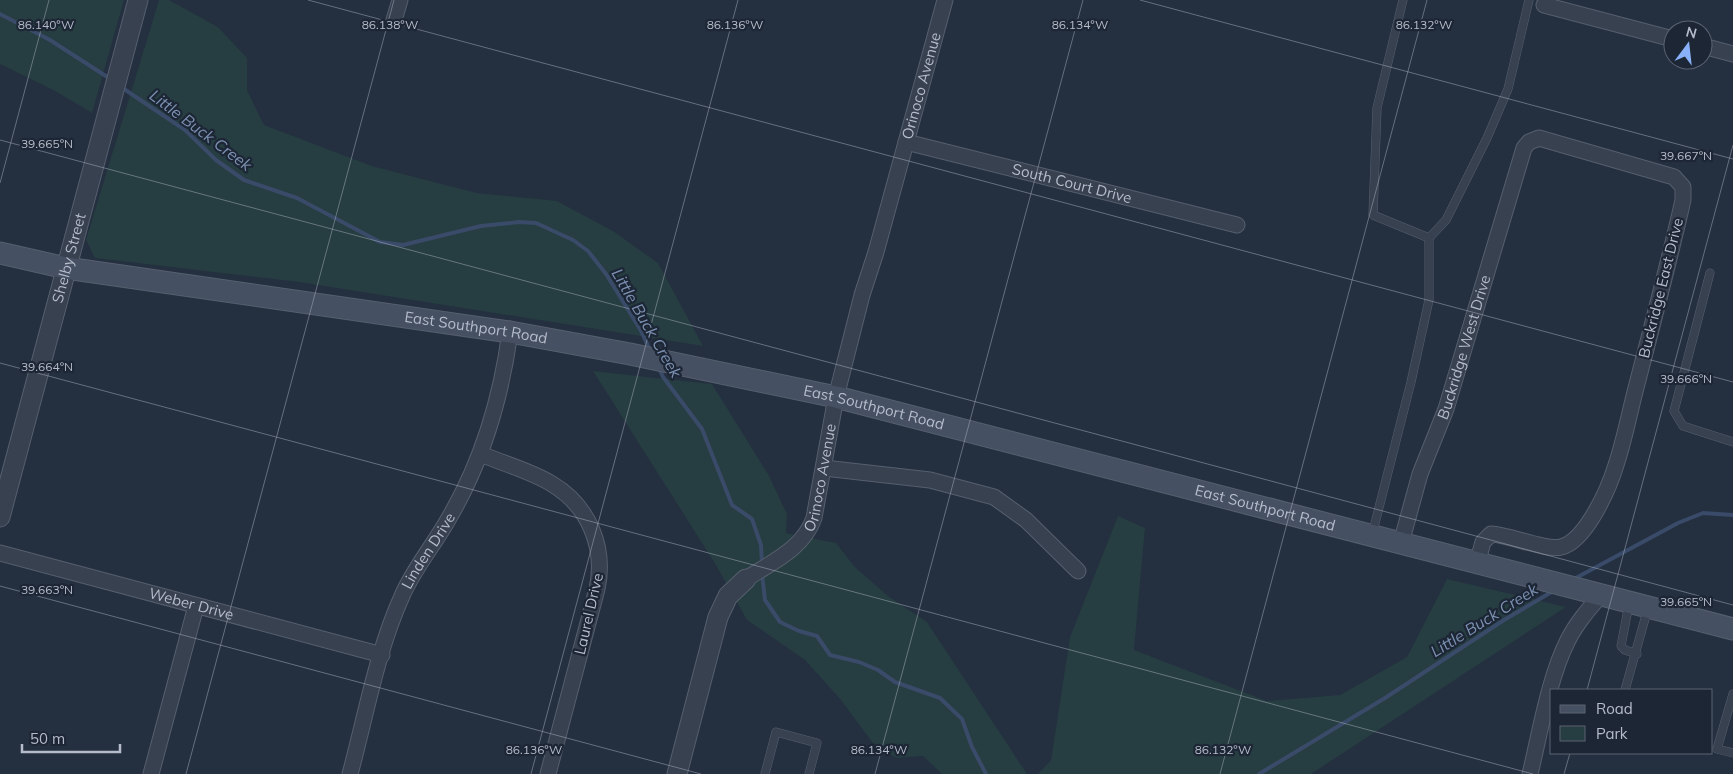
<svg xmlns="http://www.w3.org/2000/svg" width="1733" height="774" font-family="Mulish,sans-serif">
	<style>
		.green { fill: #263d41 }
		.lines { fill: none; stroke-linecap: round; stroke-linejoin: round }
		.stream { stroke: #394b69; stroke-width: 4 }
		.service-casing { stroke: #565f6d; stroke-width: 9 }
		.minor-casing { stroke: #565f6d; stroke-width: 17 }
		.tertiary-casing { stroke: #565f6d; stroke-width: 21 }
		.secondary-casing { stroke: #565f6d; stroke-width: 23 }
		.service { stroke: #384150; stroke-width: 8 }
		.minor { stroke: #384150; stroke-width: 15 }
		.tertiary { stroke: #384150; stroke-width: 19 }
		.secondary { stroke: #465063; stroke-width: 21 }
		.ticks { fill: none; stroke: #b5bcca; stroke-width: 1; stroke-opacity: 0.45 }
		.labels { text-anchor: middle; stroke-width: 4.5; stroke-linejoin: round; paint-order: stroke }
		.street-label { font-size: 15px; fill: #b5bcca; stroke: #1d2635 }
		.water-label { font-size: 16px; font-style: italic; fill: #7c91b2; stroke: #1d2635 }
		.ticks-label { font-size: 12px; text-anchor: middle; fill: #b5bcca; stroke: #1d2635; stroke-width: 4.5; stroke-linejoin: round; paint-order: stroke }
	</style>
	<rect width="100%" height="100%" fill="#242f40"/>
	<g class="green">
		<polygon points="0,0 124,0 92,113 55,91 0,64"/>
		<polygon points="159,0 169,0 218,27 247,58 247,90 264,125 372,166 477,193 557,201 613,231 658,263 703,346 299,282 95,258 86,240"/>
		<polygon points="593,371 712,384 768,474 787,514 786,533 836,543 855,567 888,596 927,622 1027,774 942,774 923,756 896,758 872,742 841,700 805,660 747,620 714,562"/>
		<polygon points="1118,516 1145,528 1134,650 1267,701 1340,695 1407,657 1447,579 1566,607 1311,774 1038,774 1051,760 1070,637"/>
	</g>
	<g class="lines">
		<g class="stream">
			<polyline points="0,14 50,40 112,80"/>
			<polyline points="121,87 185,130 216,160 244,180 297,198 380,242 403,245 481,226 519,222 536,223 573,240 588,251 606,274 640,329 650,350"/>
			<polyline points="659,368 663,377 702,429 732,505 752,519 761,545 762,564"/>
			<polyline points="762,574 765,600 780,622 799,631 817,636 830,655 859,662 878,670 895,682 940,698 962,719 972,747 986,774"/>
			<polyline points="1574,579 1678,523 1703,513 1733,515"/>
			<polyline points="1259,774 1385,698 1504,620 1555,590"/>
		</g>
		<defs>
			<g id="service">
				<polyline points="1403,0 1377,108 1373,215 1429,238 1446,220 1487,138 1508,89 1529,0"/>
				<polyline points="1710,273 1674,411 1683,426 1733,442"/>
				<polyline points="1372,535 1411,382 1429,300 1429,238"/>
				<polyline points="1629,604 1621,646 1625,650 1637,654"/>
				<polyline points="1625,690 1648,608"/>
				<polyline points="1733,694 1717,749 1733,753"/>
				<polyline points="765,774 776,732 817,743 809,774"/>
			</g>
			<g id="minor">
				<polyline points="1544,5 1673,39"/>
				<polyline points="394,20 400,0"/>
				<polyline points="1703,46 1733,54"/>
				<path id="s1" d="M906,142L1237,225"/>
				<path d="M481,454C504,464 531,471 552,484C589,506 606,548 597,589L548,774"/>
				<polyline points="824,468 930,480 994,497 1026,520 1078,571"/>
				<path id="s2" d="M1401,543L1420,474L1446,409L1524,148L1529,142L1539,138L1674,177L1683,187V200C1669,262 1653,322 1637,384C1630,410 1625,438 1616,465C1609,488 1586,541 1561,547C1547,551 1510,535 1491,534L1483,542L1477,564"/>
				<path id="s3" d="M0,553L382,655"/>
				<path id="s4" d="M746,579C772,562 803,549 814,518L836,397L862,295L876,252L945,0"/>
				<polyline points="151,774 196,606"/>
				<path id="s5" d="M350,774C366,715 377,651 402,596C414,568 434,545 449,518C483,460 501,399 510,332"/>
				<path d="M1530,774C1540,733 1549,677 1568,640C1576,624 1588,610 1600,596"/>
			</g>
			<g id="tertiary">
				<path id="s6" d="M0,517L138,0"/>
				<polyline points="677,774 718,617 728,596 746,579"/>
			</g>
			<g id="secondary">
				<path id="s7" d="M0,253L66,268L510,332L630,354L836,397L1733,629"/>
			</g>
		</defs>
		<use href="#service" class="service-casing"/>
		<use href="#minor" class="minor-casing"/>
		<use href="#tertiary" class="tertiary-casing"/>
		<use href="#secondary" class="secondary-casing"/>
		<use href="#service" class="service"/>
		<use href="#minor" class="minor"/>
		<use href="#tertiary" class="tertiary"/>
		<use href="#secondary" class="secondary"/>
	</g>
	<path class="ticks" d="M308,0L1733,382M1140,0L1733,159M0,140L1733,605M0,183L49,0M0,363L1533,774M0,586L701,774M1587,690L1733,145M186,774L394,0M531,774L738,0M875,774L1083,0M1220,774L1427,0M1564,774L1570,753"/>
	<g class="labels">
		<g class="street-label">
			<text dy="5" stroke="none"><textPath href="#s4" startOffset="539">Orinoco Avenue</textPath></text>
			<text dy="5" stroke="none"><textPath href="#s1" startOffset="171">South Court Drive</textPath></text>
			<text dy="5" stroke="none"><textPath href="#s6" startOffset="268">Shelby Street</textPath></text>
			<text transform="translate(1661 288) rotate(-76)" y="5">Buckridge East Drive</text>
			<text dy="5" stroke="none"><textPath href="#s7" startOffset="482">East Southport Road</textPath></text>
			<text dy="5" stroke="none"><textPath href="#s2" startOffset="206">Buckridge West Drive</textPath></text>
			<text dy="5" stroke="none"><textPath href="#s7" startOffset="888">East Southport Road</textPath></text>
			<text dy="5" stroke="none"><textPath href="#s4" startOffset="134">Orinoco Avenue</textPath></text>
			<text dy="5" stroke="none"><textPath href="#s7" startOffset="1292">East Southport Road</textPath></text>
			<text dy="5" stroke="none"><textPath href="#s5" startOffset="238">Linden Drive</textPath></text>
			<text dy="5" stroke="none"><textPath href="#s3" startOffset="198">Weber Drive</textPath></text>
			<text transform="translate(589 614) rotate(-77)" y="5">Laurel Drive</text>
		</g>
		<g class="water-label">
			<text transform="translate(201 130) rotate(37)" y="6">Little Buck Creek</text>
			<text transform="translate(647 323) rotate(60)" y="6">Little Buck Creek</text>
			<text transform="translate(1484 620) rotate(-32)" y="6">Little Buck Creek</text>
		</g>
	</g>
	<g class="ticks-label">
		<text x="46" y="29">86.140°W</text>
		<text x="390" y="29">86.138°W</text>
		<text x="735" y="29">86.136°W</text>
		<text x="1424" y="29">86.132°W</text>
		<text x="1080" y="29">86.134°W</text>
		<text x="47" y="148">39.665°N</text>
		<text x="1686" y="160">39.667°N</text>
		<text x="47" y="371">39.664°N</text>
		<text x="1686" y="383">39.666°N</text>
		<text x="47" y="594">39.663°N</text>
		<text x="1686" y="606">39.665°N</text>
		<text x="534" y="754">86.136°W</text>
		<text x="879" y="754">86.134°W</text>
		<text x="1223" y="754">86.132°W</text>
	</g>
	<rect x="1550" y="689" width="162" height="65" fill="#1d2635" stroke="#5a6271"/>
	<rect x="1560" y="705" width="25" height="8" fill="#465063" stroke="#5a6271"/>
	<text x="1596" y="714" font-size="15" fill="#b5bcca">Road</text>
	<rect x="1560" y="726" width="25" height="15" fill="#263d41" stroke="#5a6271"/>
	<text x="1596" y="739" font-size="15" fill="#b5bcca">Park</text>
	<g transform="translate(1688 45) rotate(15)"><circle r="24" fill="#1d2635" stroke="#5a6271"/>
	<path d="M0-4L9 19L0 12L-9 19Z" fill="#89b1fa"/>
	<text y="-8" font-size="14" font-weight="bold" text-anchor="middle" fill="#b5bcca">N</text>
	</g>
	<path d="M22 744v8h98v-8" fill="none" stroke="#b5bcca" stroke-width="2.5"/>
	<text x="30" y="744" font-size="15" fill="#b5bcca" stroke="#1d2635" stroke-width="4" paint-order="stroke">50 m</text>
</svg>
